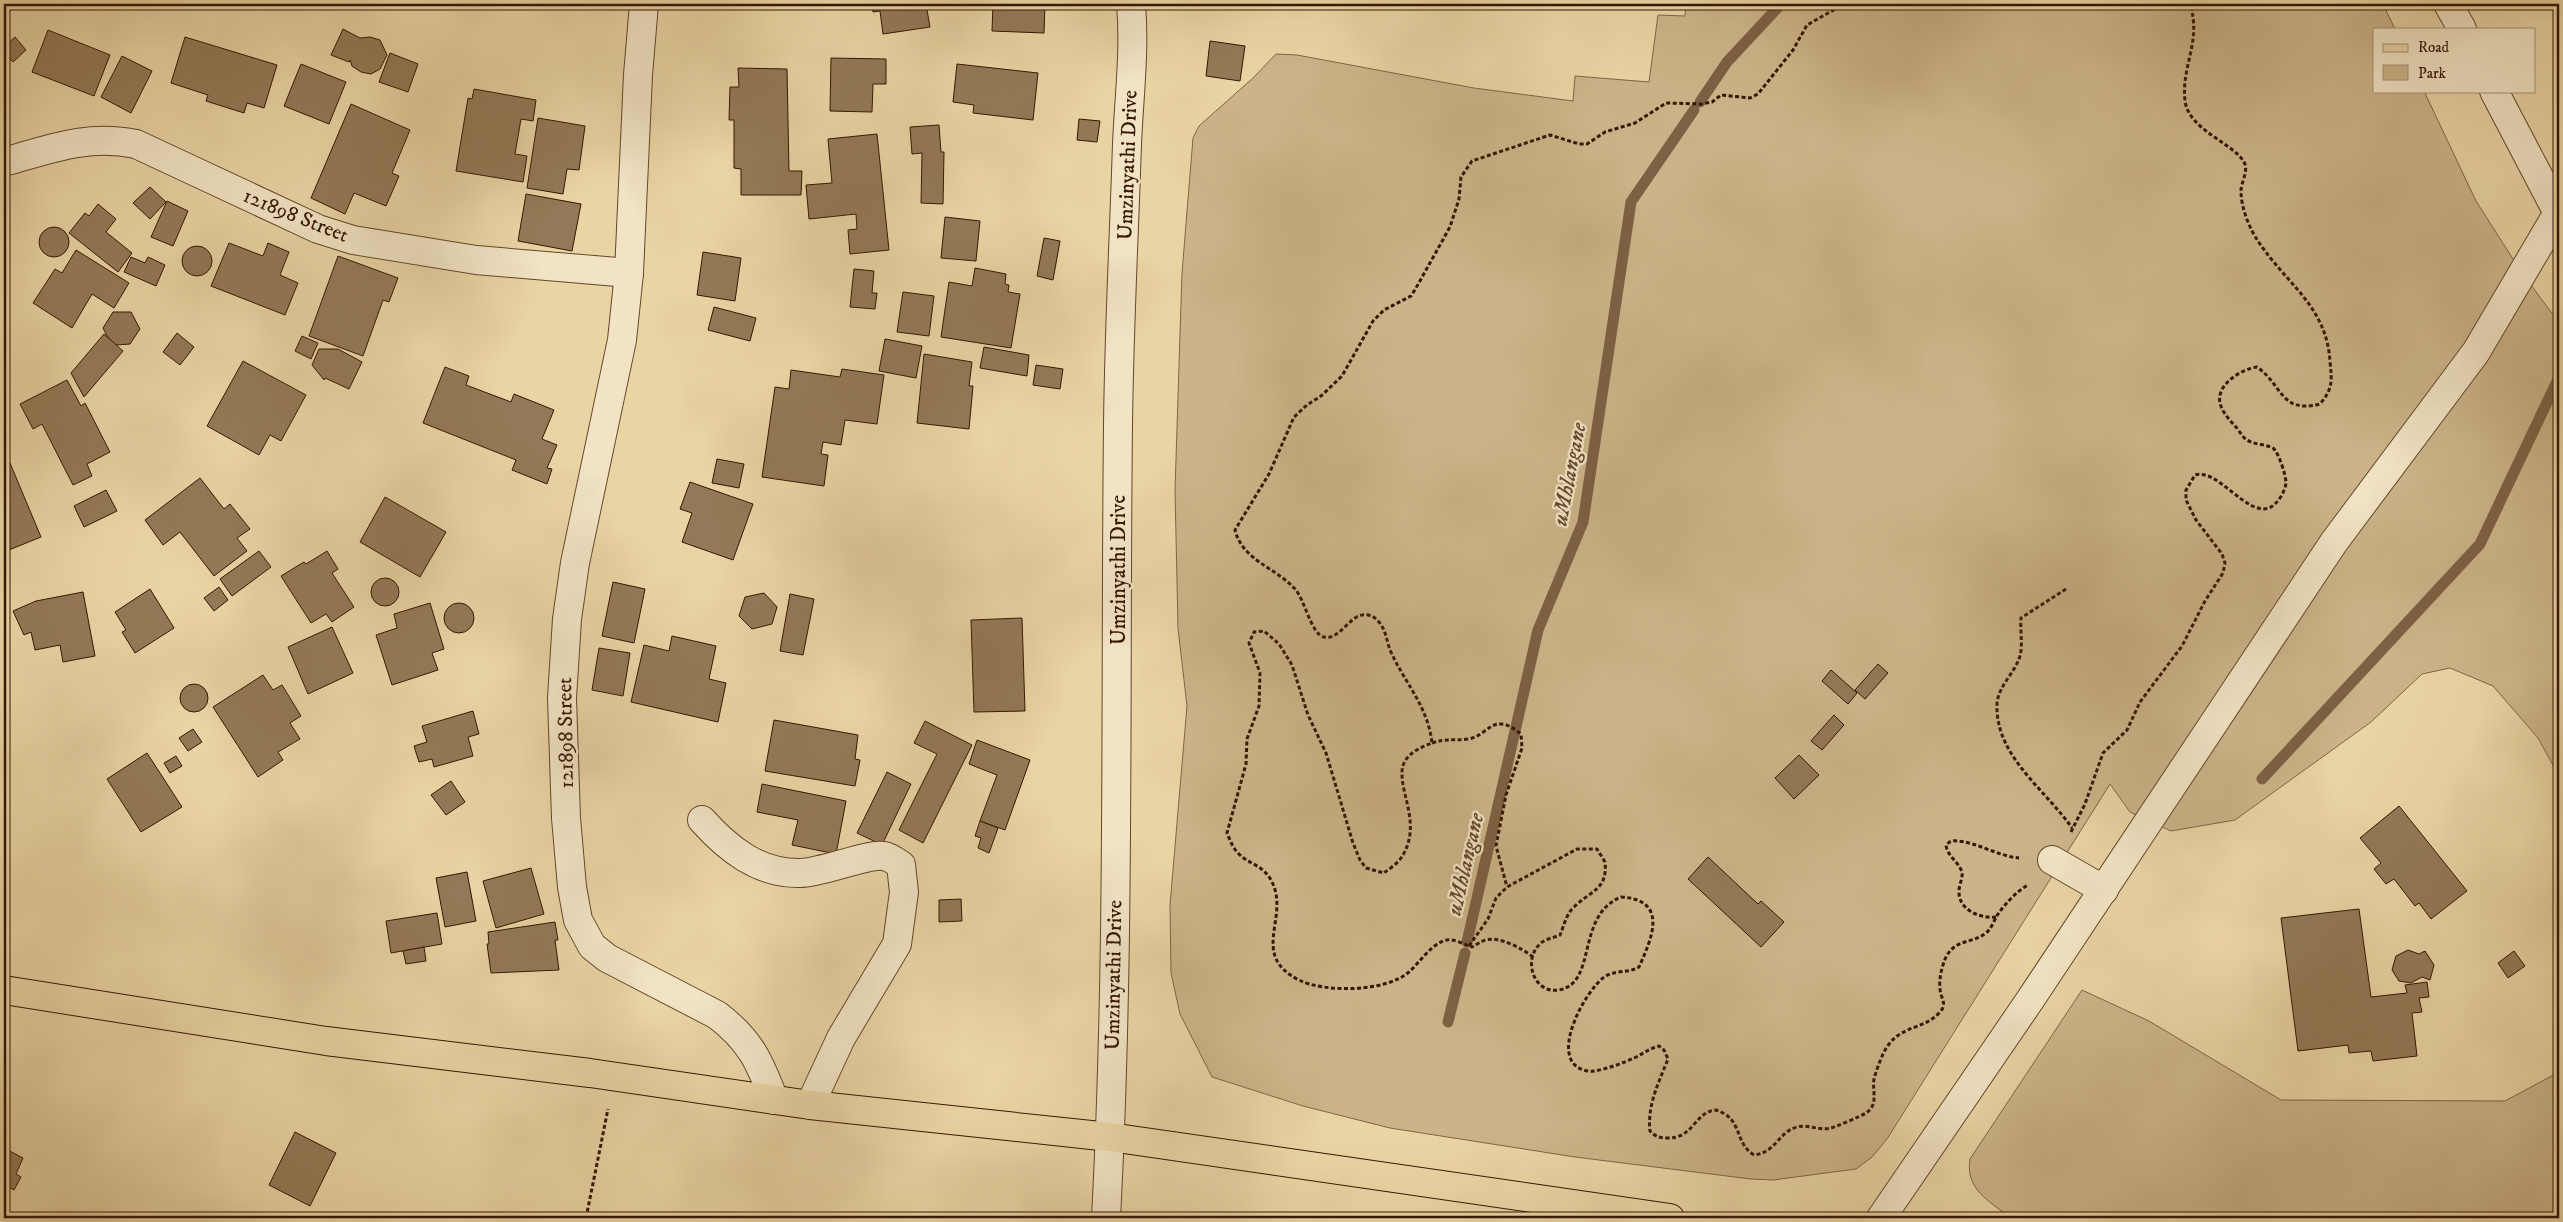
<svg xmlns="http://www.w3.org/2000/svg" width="2563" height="1222" font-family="'IM FELL DW Pica',serif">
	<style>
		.green { fill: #cbb489; stroke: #806546 }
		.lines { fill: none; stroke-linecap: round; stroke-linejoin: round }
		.stream { stroke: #7d6144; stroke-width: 11 }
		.building { fill: #937957; stroke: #361604 }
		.minor-casing { stroke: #63462c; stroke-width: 30 }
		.major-casing { stroke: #361604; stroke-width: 30 }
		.path { stroke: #361604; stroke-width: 3; stroke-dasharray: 4 2.5; stroke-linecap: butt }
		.minor { stroke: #f1e3c4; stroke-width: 28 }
		.major { stroke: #e9d4a4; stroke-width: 28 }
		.labels { text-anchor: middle; stroke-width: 4.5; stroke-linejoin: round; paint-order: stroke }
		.street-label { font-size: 21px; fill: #361604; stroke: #f1e3c4 }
		.water-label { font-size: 22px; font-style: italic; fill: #65482e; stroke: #f1e3c4 }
	</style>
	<rect width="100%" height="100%" fill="#e9d4a4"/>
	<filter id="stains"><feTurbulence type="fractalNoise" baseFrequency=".004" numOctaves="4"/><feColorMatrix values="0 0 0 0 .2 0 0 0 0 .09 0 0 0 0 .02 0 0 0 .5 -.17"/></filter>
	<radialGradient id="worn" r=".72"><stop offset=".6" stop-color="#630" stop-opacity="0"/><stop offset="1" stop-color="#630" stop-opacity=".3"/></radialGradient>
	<g class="green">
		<polygon points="1686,4 2383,4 2395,29 2374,29 2374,91 2424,91 2476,201 2520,270 2559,323 2559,776 2538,738 2493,686 2450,668 2422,674 2371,722 2235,820 2171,831 2130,812 2110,784 1887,1139 1872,1157 1856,1169 1773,1180 1751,1179 1575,1157 1390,1128 1303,1106 1212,1077 1180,1014 1171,973 1170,905 1187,706 1178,628 1175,490 1182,273 1193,138 1199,126 1253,78 1276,54 1297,55 1474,88 1573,101 1575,76 1649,82 1658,15 1685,16"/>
		<path d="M2082,990L2149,1021L2281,1100L2505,1101L2559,1072V1218H2010C1989,1200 1965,1190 1970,1159Z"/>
	</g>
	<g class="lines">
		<g class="stream">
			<polyline points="1700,102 1727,62 1781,4"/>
			<polyline points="2262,779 2480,544 2559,377"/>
			<polyline points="1467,942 1538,630 1583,522 1631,202 1694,110"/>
			<polyline points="1448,1022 1465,953"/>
		</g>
	</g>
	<g class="building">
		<polygon points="872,4 926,4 930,27 883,34 880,11 873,12"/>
		<polygon points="993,4 1045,4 1044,33 992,31"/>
		<polygon points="343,29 360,38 370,37 380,40 387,55 380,69 371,74 361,72 352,66 350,60 349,62 331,55"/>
		<polygon points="48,30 110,55 94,96 32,72"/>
		<polygon points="15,37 26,50 13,62 4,52 4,47"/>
		<polygon points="185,37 277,65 264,108 247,103 244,113 206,101 208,95 171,83"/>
		<polygon points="1210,41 1245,46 1240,81 1206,76"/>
		<polygon points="390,53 418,64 408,92 379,82"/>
		<polygon points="122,56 152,71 131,113 101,97"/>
		<polygon points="831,58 886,59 886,84 873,84 872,112 830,111"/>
		<polygon points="301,64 346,82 329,124 284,106"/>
		<polygon points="957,64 1038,73 1033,120 973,113 974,105 953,102"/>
		<polygon points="738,68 787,69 789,171 802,171 801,195 741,195 741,169 734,168 734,120 729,120 730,87 739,87"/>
		<polygon points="474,89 536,100 533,121 521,119 515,154 527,156 523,182 456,171 468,98 472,99"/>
		<polygon points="351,104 410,130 392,173 399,176 386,206 354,193 345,214 311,198"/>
		<polygon points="538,118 585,126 579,170 567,169 563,194 527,188"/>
		<polygon points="1079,119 1100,121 1097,142 1077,140"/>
		<polygon points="939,125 941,152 944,152 943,204 921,203 922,153 912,154 910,127"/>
		<polygon points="877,134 889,250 850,254 848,230 857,229 856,214 809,219 806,185 832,183 828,139"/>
		<polygon points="150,187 166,202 150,219 133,203"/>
		<polygon points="526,194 581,204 572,251 518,241"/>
		<polygon points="167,201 188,211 173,246 151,237"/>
		<polygon points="98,204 116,219 106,232 132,253 118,272 69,233 85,213 89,216"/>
		<polygon points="945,217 980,221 976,261 941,258"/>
		<circle cx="54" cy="242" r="15"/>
		<polygon points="1044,238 1060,241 1053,280 1037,276"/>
		<polygon points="229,243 263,256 268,243 289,252 280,275 298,283 285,315 211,286"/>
		<circle cx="197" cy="261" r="15"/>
		<polygon points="76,250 129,283 114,308 92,294 72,328 33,303 55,269 62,273"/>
		<polygon points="703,252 741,258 735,301 697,295"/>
		<polygon points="338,256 398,278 389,302 383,300 363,356 309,336"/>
		<polygon points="131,257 145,263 148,257 165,265 156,286 124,272"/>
		<polygon points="975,268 1006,274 1005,284 1009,285 1008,292 1020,294 1011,348 941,337 949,282 972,286"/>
		<polygon points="854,269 874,271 872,293 877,293 875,309 850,307"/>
		<polygon points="903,292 934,296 929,336 897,332"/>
		<polygon points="714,307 756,318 750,341 708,330"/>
		<polygon points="113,312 131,312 140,329 130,344 116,345 108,338 103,328"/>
		<polygon points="177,333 194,347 180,365 163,352"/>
		<polygon points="104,334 123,351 84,397 71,373"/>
		<polygon points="302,336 318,343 311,359 295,351"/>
		<polygon points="885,339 922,346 916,378 879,371"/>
		<polygon points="984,347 1029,355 1027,376 980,368"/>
		<polygon points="319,349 338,349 362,362 349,389 325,378 324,380 312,365"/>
		<polygon points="924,354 972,362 969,386 973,386 969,429 917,423"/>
		<polygon points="243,361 306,395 281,441 270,435 259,455 207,426"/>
		<polygon points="1036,365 1063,369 1060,389 1033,385"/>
		<polygon points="445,367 469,376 466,385 511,402 514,394 554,410 542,439 557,445 547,468 552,469 547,484 512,470 516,460 423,423"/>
		<polygon points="842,369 884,375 877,424 845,420 841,445 823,442 821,454 828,455 824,486 762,477 775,387 789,389 791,370 840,377"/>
		<polygon points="67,380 81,406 85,403 110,452 87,464 92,476 73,485 42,424 33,429 20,404"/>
		<polygon points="717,459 744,464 739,488 712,483"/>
		<polygon points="10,463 41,537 4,552 4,466"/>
		<polygon points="200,478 224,509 230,504 250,529 237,538 247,551 214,576 180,532 163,545 145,520"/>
		<polygon points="690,482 753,504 733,560 682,542 692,513 680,509"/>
		<polygon points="106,490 117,511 84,527 74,506"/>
		<polygon points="385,497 446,532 420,577 360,542"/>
		<polygon points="259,551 271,567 232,596 220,579"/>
		<polygon points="327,551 338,569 332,573 354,607 332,622 326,614 311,623 281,576 304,562 306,564"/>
		<circle cx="385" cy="592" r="14"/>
		<polygon points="613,582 645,589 634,643 602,636"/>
		<polygon points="219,587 228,600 214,611 204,598"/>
		<polygon points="150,589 174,628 135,653 122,632 126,630 115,612"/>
		<polygon points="83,592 95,656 63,662 60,645 35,650 31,632 24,635 13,611 36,601"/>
		<polygon points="764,593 777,607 772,624 752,629 739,616 745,597"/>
		<polygon points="790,594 814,599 803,655 780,651"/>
		<polygon points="430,603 444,649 432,653 438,670 392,685 376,635 397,628 394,614"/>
		<circle cx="459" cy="618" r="15"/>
		<polygon points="1022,618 1025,711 974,712 971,620"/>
		<polygon points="332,627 353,673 308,694 288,647"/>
		<polygon points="672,636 716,646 709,679 726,683 718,722 631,702 644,645 669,651"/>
		<polygon points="599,648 630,653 623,696 592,690"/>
		<polygon points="1878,664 1888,673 1865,699 1855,690"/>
		<polygon points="1831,670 1857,693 1848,704 1822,681"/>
		<polygon points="263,675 273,690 282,685 301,716 290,723 300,739 278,752 283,760 258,777 213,707"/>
		<circle cx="194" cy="698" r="14"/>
		<polygon points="473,711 479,734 468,737 473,756 434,767 432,759 419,762 414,746 427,742 422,726"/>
		<polygon points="1834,715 1844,725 1822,750 1811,741"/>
		<polygon points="774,720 858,735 855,759 860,760 855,786 765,771"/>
		<polygon points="925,721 972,745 923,843 899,830 937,754 914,743"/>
		<polygon points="193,729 202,742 188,751 179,738"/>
		<polygon points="977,740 1030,760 1005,830 980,821 997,775 969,764"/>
		<polygon points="147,753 182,807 141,832 107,779"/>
		<polygon points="1799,755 1819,775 1794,799 1775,778"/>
		<polygon points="176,756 182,766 170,773 164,763"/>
		<polygon points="887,772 911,784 882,845 857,833"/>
		<polygon points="451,781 465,802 446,815 431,795"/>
		<polygon points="762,784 846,801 836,854 792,845 798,820 757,812"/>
		<polygon points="2399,806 2467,891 2431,919 2419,903 2415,906 2394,879 2386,884 2374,869 2381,863 2360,838"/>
		<polygon points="980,821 998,828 989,853 978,848 981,838 975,836"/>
		<polygon points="1708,857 1758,904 1761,901 1784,922 1761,947 1688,879"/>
		<polygon points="531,868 544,914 496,928 483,881"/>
		<polygon points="467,872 476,921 445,927 436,878"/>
		<polygon points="961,899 962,921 939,922 939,900"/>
		<polygon points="2359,909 2371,997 2407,993 2405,985 2427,982 2429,997 2419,998 2422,1012 2412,1013 2417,1056 2373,1061 2371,1051 2349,1053 2348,1045 2298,1051 2281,918"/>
		<polygon points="437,913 442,944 391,953 386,921"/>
		<polygon points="555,922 558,940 555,940 559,970 491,973 487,944 489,944 488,932"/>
		<polygon points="424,947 426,961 406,964 403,951"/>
		<polygon points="2408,950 2419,954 2425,951 2434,965 2430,980 2422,977 2411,983 2399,981 2392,970 2396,956"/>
		<polygon points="2514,951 2525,966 2508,978 2498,963"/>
		<polygon points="295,1132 336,1153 310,1206 269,1185"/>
		<polygon points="4,1148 23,1158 16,1174 21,1177 14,1190 9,1187 4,1197"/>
	</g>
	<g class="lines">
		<defs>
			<g id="minor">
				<path d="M644,4L638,75L629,273L622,340L575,563L567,619L562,698L566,818L572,887L578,920L592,946L607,958L717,1015C750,1040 760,1062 774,1100"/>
				<polyline points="2448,4 2462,29"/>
				<polyline points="2494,91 2559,215"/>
				<path d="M4,162C50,149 88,134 136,144L318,229L353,240L476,260L629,273"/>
				<path d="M702,820C728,849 759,874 800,873C822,873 868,853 884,856C890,857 895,861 901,865L904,892L897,944L841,1038L810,1105"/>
				<polyline points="2052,860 2104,890"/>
				<path d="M1106,1218C1120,954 1115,689 1118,425C1119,331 1124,237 1127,144C1129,97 1135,51 1131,4"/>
				<polyline points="1881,1218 2030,1000 2334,542 2476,352 2559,211"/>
			</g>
			<polyline id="major" points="4,990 326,1041 590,1073 810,1105 1110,1137 1670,1218"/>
		</defs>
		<use href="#minor" class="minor-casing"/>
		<use href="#major" class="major-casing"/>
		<g class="path">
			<path d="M2066,589L2021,618C2020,630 2023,645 2020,656C2015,673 1998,686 1997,704C1995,756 2045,789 2072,828"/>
			<path d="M1432,743C1447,738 1455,741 1468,739C1489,736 1492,710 1521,734L1522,748L1506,795L1496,846L1507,887"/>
			<path d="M2071,832L2085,804L2103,753L2127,730L2140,702L2182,646L2205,601L2223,573L2225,563L2222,554L2196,520L2186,500V490L2195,475C2218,468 2246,516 2269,508C2277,505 2285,492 2286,483C2286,476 2279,453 2273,448C2265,444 2255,445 2247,440C2242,437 2239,430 2235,426C2229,419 2222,412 2220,403C2216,384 2242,369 2257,367C2283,385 2280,414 2320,404C2333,389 2332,380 2330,362C2327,306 2286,284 2258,241C2249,228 2241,207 2241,191C2241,182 2249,171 2244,162C2233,143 2189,130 2185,101C2181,65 2202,42 2190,4"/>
			<path d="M1996,917C1981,919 1958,910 1959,891C1959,885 1963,878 1962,872C1958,861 1947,856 1946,845C1949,842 1952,840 1957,841C1976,842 1998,856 2019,858"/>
			<path d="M1469,946L1488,919L1496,898L1507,887L1577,849H1597L1605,862C1608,890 1590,891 1574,907C1566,914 1564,926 1560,935C1553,938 1544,939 1539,945C1523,961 1534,994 1559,990C1598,983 1575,916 1621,897C1669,900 1652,938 1639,967C1628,974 1614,969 1603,978C1586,991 1554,1048 1576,1066C1581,1070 1588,1072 1594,1071C1607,1069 1623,1063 1634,1058C1643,1054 1650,1048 1659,1046L1664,1050L1668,1059C1659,1082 1647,1105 1650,1131C1655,1136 1659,1138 1667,1138C1694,1139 1694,1112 1716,1110C1744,1119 1733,1142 1754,1155C1777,1152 1778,1132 1797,1127C1808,1124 1819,1131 1831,1128C1838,1126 1859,1117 1866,1113C1879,1104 1872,1092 1874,1079C1876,1071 1880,1061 1883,1054C1898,1023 1922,1032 1940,1012C1948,1003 1940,998 1940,988C1939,981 1941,971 1943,965C1951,937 1971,945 1986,933C1992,928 1994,920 1998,914C2006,903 2017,891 2028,885"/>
			<path d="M1533,957C1523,949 1500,936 1486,940C1481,941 1476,945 1472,947C1463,944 1452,937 1443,941C1429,947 1420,962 1409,972C1386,992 1325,993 1299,980C1249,955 1290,918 1272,882C1263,864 1249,865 1238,853C1233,848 1230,840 1227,833L1246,764L1247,739L1259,706L1260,673L1249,643L1254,632L1264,631L1279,644L1292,665L1308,715L1326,753L1353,843L1360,860L1366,868L1384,873C1389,869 1397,864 1401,858C1425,823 1394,786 1404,763C1409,752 1422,747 1432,743C1428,706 1404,682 1390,650C1386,639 1386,628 1376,619C1373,616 1367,614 1362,615C1349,617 1338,641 1324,637C1311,634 1305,600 1295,589C1275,567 1243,561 1235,530L1269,474L1294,417L1307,405L1321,396L1342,376L1373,321L1384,310L1411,296L1416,288L1450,227L1459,199L1461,177L1472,161L1550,135L1579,144H1587L1605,132L1635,123L1666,103L1702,104L1712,102L1721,95L1750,98L1758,94L1793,50L1807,25L1844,4"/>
			<polyline points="586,1218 608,1109"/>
		</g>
		<use href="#minor" class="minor"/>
		<use href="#major" class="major"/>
	</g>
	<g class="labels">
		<g class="street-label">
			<text transform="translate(1127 165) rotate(-88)" y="7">Umzinyathi Drive</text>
			<text transform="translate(296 215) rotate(22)" y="7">121898 Street</text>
			<text transform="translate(1118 570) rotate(-90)" y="7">Umzinyathi Drive</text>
			<text transform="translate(565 733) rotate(-91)" y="7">121898 Street</text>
			<text transform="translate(1113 975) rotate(-89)" y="7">Umzinyathi Drive</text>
		</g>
		<g class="water-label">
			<text transform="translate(1568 474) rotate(-79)" y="8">uMhlangane</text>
			<text transform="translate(1464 864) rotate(-77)" y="8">uMhlangane</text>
		</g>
	</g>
	<rect width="2563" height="1222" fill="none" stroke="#e9d4a4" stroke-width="20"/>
	<rect x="5" y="5" width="2553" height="1212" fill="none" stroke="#361604" stroke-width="2.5"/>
	<rect x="10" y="10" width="2543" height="1202" fill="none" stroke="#361604"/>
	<rect x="2373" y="28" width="162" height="65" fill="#f1e3c4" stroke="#a69177"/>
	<rect x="2383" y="44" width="25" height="8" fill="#e9d4a4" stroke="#a69177"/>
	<text x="2418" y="52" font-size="15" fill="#361604">Road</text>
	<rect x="2383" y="65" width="25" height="15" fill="#cbb489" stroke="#a69177"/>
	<text x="2418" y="78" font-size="15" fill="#361604">Park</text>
	<rect width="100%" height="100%" filter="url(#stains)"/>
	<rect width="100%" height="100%" fill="url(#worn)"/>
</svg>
